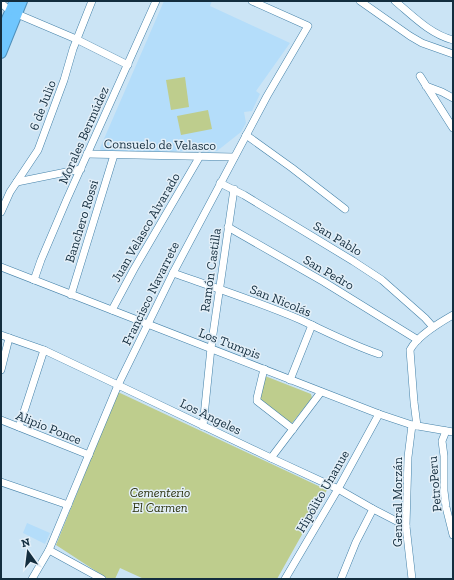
<svg xmlns="http://www.w3.org/2000/svg" width="454" height="580" font-family="'Zilla Slab',serif">
	<style>
		.built { fill: #b4ddfa }
		.green { fill: #becd8d }
		.lines { fill: none; stroke-linecap: round; stroke-linejoin: round }
		.minor-casing { stroke: #4582a9; stroke-width: 8 }
		.highway-casing { stroke: #4f90bb; stroke-width: 12 }
		.minor { stroke: #fff; stroke-width: 7 }
		.highway { stroke: #6fc6fe; stroke-width: 10 }
		.labels { text-anchor: middle; stroke-width: 3; stroke-linejoin: round; paint-order: stroke }
		.street-label { font-size: 13px; fill: #132d3e; stroke: #e3eff8 }
		.park-label { font-size: 13px; font-style: italic; fill: #2a310c; stroke: #e3eff8 }
	</style>
	<rect width="100%" height="100%" fill="#cbe4f5"/>
	<g class="built">
		<polygon points="164,1 212,1 210,6 290,43 256,91 260,94 252,111 244,112 246,123 241,132 217,151 101,152 100,148"/>
		<polygon points="27,523 50,533 45,544 23,533"/>
	</g>
	<g class="green">
		<polygon points="185,77 189,107 171,110 166,80"/>
		<polygon points="208,110 212,129 181,135 177,116"/>
		<polygon points="265,376 311,394 312,398 292,423 290,424 259,399"/>
		<polygon points="118,392 327,490 277,579 144,579 120,568 115,579 108,579 56,545"/>
	</g>
	<g class="lines">
		<defs>
			<g id="minor">
				<polyline points="360,1 410,36 422,43 453,54"/>
				<path d="M395,1C413,16 430,34 453,40"/>
				<polyline points="1,3 10,11 76,39 128,65"/>
				<polyline points="420,76 453,128"/>
				<polyline points="426,86 442,92 453,98"/>
				<polyline points="246,135 292,168 345,209"/>
				<polyline points="87,154 234,157"/>
				<polyline points="17,182 81,169"/>
				<polyline points="220,183 244,195 353,261 382,280 425,318 433,327"/>
				<polyline points="1,212 10,192 38,150 64,80 73,49 92,1"/>
				<polyline points="228,227 324,282 418,340"/>
				<polyline points="1,267 379,414 412,425 453,432"/>
				<path d="M173,273C216,288 259,302 301,320C327,332 352,345 379,354"/>
				<polyline points="34,280 41,260 67,199 156,1"/>
				<polyline points="71,295 114,155"/>
				<polyline points="112,310 134,269 200,156"/>
				<polyline points="1,335 44,350 118,385 271,458 338,489 373,509 406,526"/>
				<polyline points="264,369 257,398 257,401 293,429"/>
				<polyline points="1,370 9,338"/>
				<polyline points="290,380 312,325"/>
				<polyline points="1,420 89,455"/>
				<polyline points="203,426 211,348 234,189"/>
				<path d="M417,426L414,402L410,350C417,336 439,323 453,315"/>
				<polyline points="19,427 44,350"/>
				<polyline points="446,431 442,441 444,456 444,491 446,507 453,535"/>
				<polyline points="271,458 321,392"/>
				<polyline points="1,482 68,505"/>
				<polyline points="49,550 102,579"/>
				<polyline points="32,579 49,550 118,385 173,273 267,96 308,26 252,1"/>
				<polyline points="285,579 338,489 379,414"/>
				<polyline points="341,579 356,542 373,509"/>
				<polyline points="412,579 406,526 408,457 412,425"/>
			</g>
			<g id="highway">
				<polyline points="1,33 13,5"/>
				<polyline points="1,53 22,1"/>
			</g>
		</defs>
		<use href="#minor" class="minor-casing"/>
		<use href="#highway" class="highway-casing"/>
		<use href="#minor" class="minor"/>
		<use href="#highway" class="highway"/>
	</g>
	<g class="labels">
		<g class="street-label">
			<text transform="translate(42 105) rotate(-69)" y="5">6 de Julio</text>
			<text transform="translate(83 135) rotate(-66)" y="5">Morales Bermúdez</text>
			<text transform="translate(160 144) rotate(1)" y="5">Consuelo de Velasco</text>
			<text transform="translate(81 221) rotate(-73)" y="5">Banchero Rossi</text>
			<text transform="translate(145 227) rotate(-60)" y="5">Juan Velasco Alvarado</text>
			<text transform="translate(338 238) rotate(31)" y="5">San Pablo</text>
			<text transform="translate(210 270) rotate(-82)" y="5">Ramón Castilla</text>
			<text transform="translate(329 272) rotate(30)" y="5">San Pedro</text>
			<text transform="translate(150 293) rotate(-64)" y="5">Francisco Navarrete</text>
			<text transform="translate(281 300) rotate(22)" y="5">San Nicolás</text>
			<text transform="translate(230 343) rotate(21)" y="5">Los Tumpis</text>
			<text transform="translate(211 416) rotate(26)" y="5">Los Angeles</text>
			<text transform="translate(49 427) rotate(22)" y="5">Alipio Ponce</text>
			<text transform="translate(434 484) rotate(-95)" y="5">PetroPeru</text>
			<text transform="translate(322 491) rotate(-60)" y="5">Hipólito Unanue</text>
			<text transform="translate(397 502) rotate(-90)" y="5">General Morzán</text>
		</g>
		<g class="park-label">
			<text x="160" y="497">Cementerio<tspan x="160" dy="15">El Carmen</tspan></text>
		</g>
	</g>
	<rect width="454" height="580" fill="none" stroke="#132d3e" stroke-width="4"/>
	<g transform="translate(28 552) rotate(346)" stroke="#e3eff8" stroke-width="3" paint-order="stroke">
	<path d="M0-3L7 15L0 10L-7 15Z" fill="#132d3e"/>
	<text y="-6" font-size="11" font-weight="bold" text-anchor="middle" fill="#132d3e">N</text>
	</g>
</svg>
